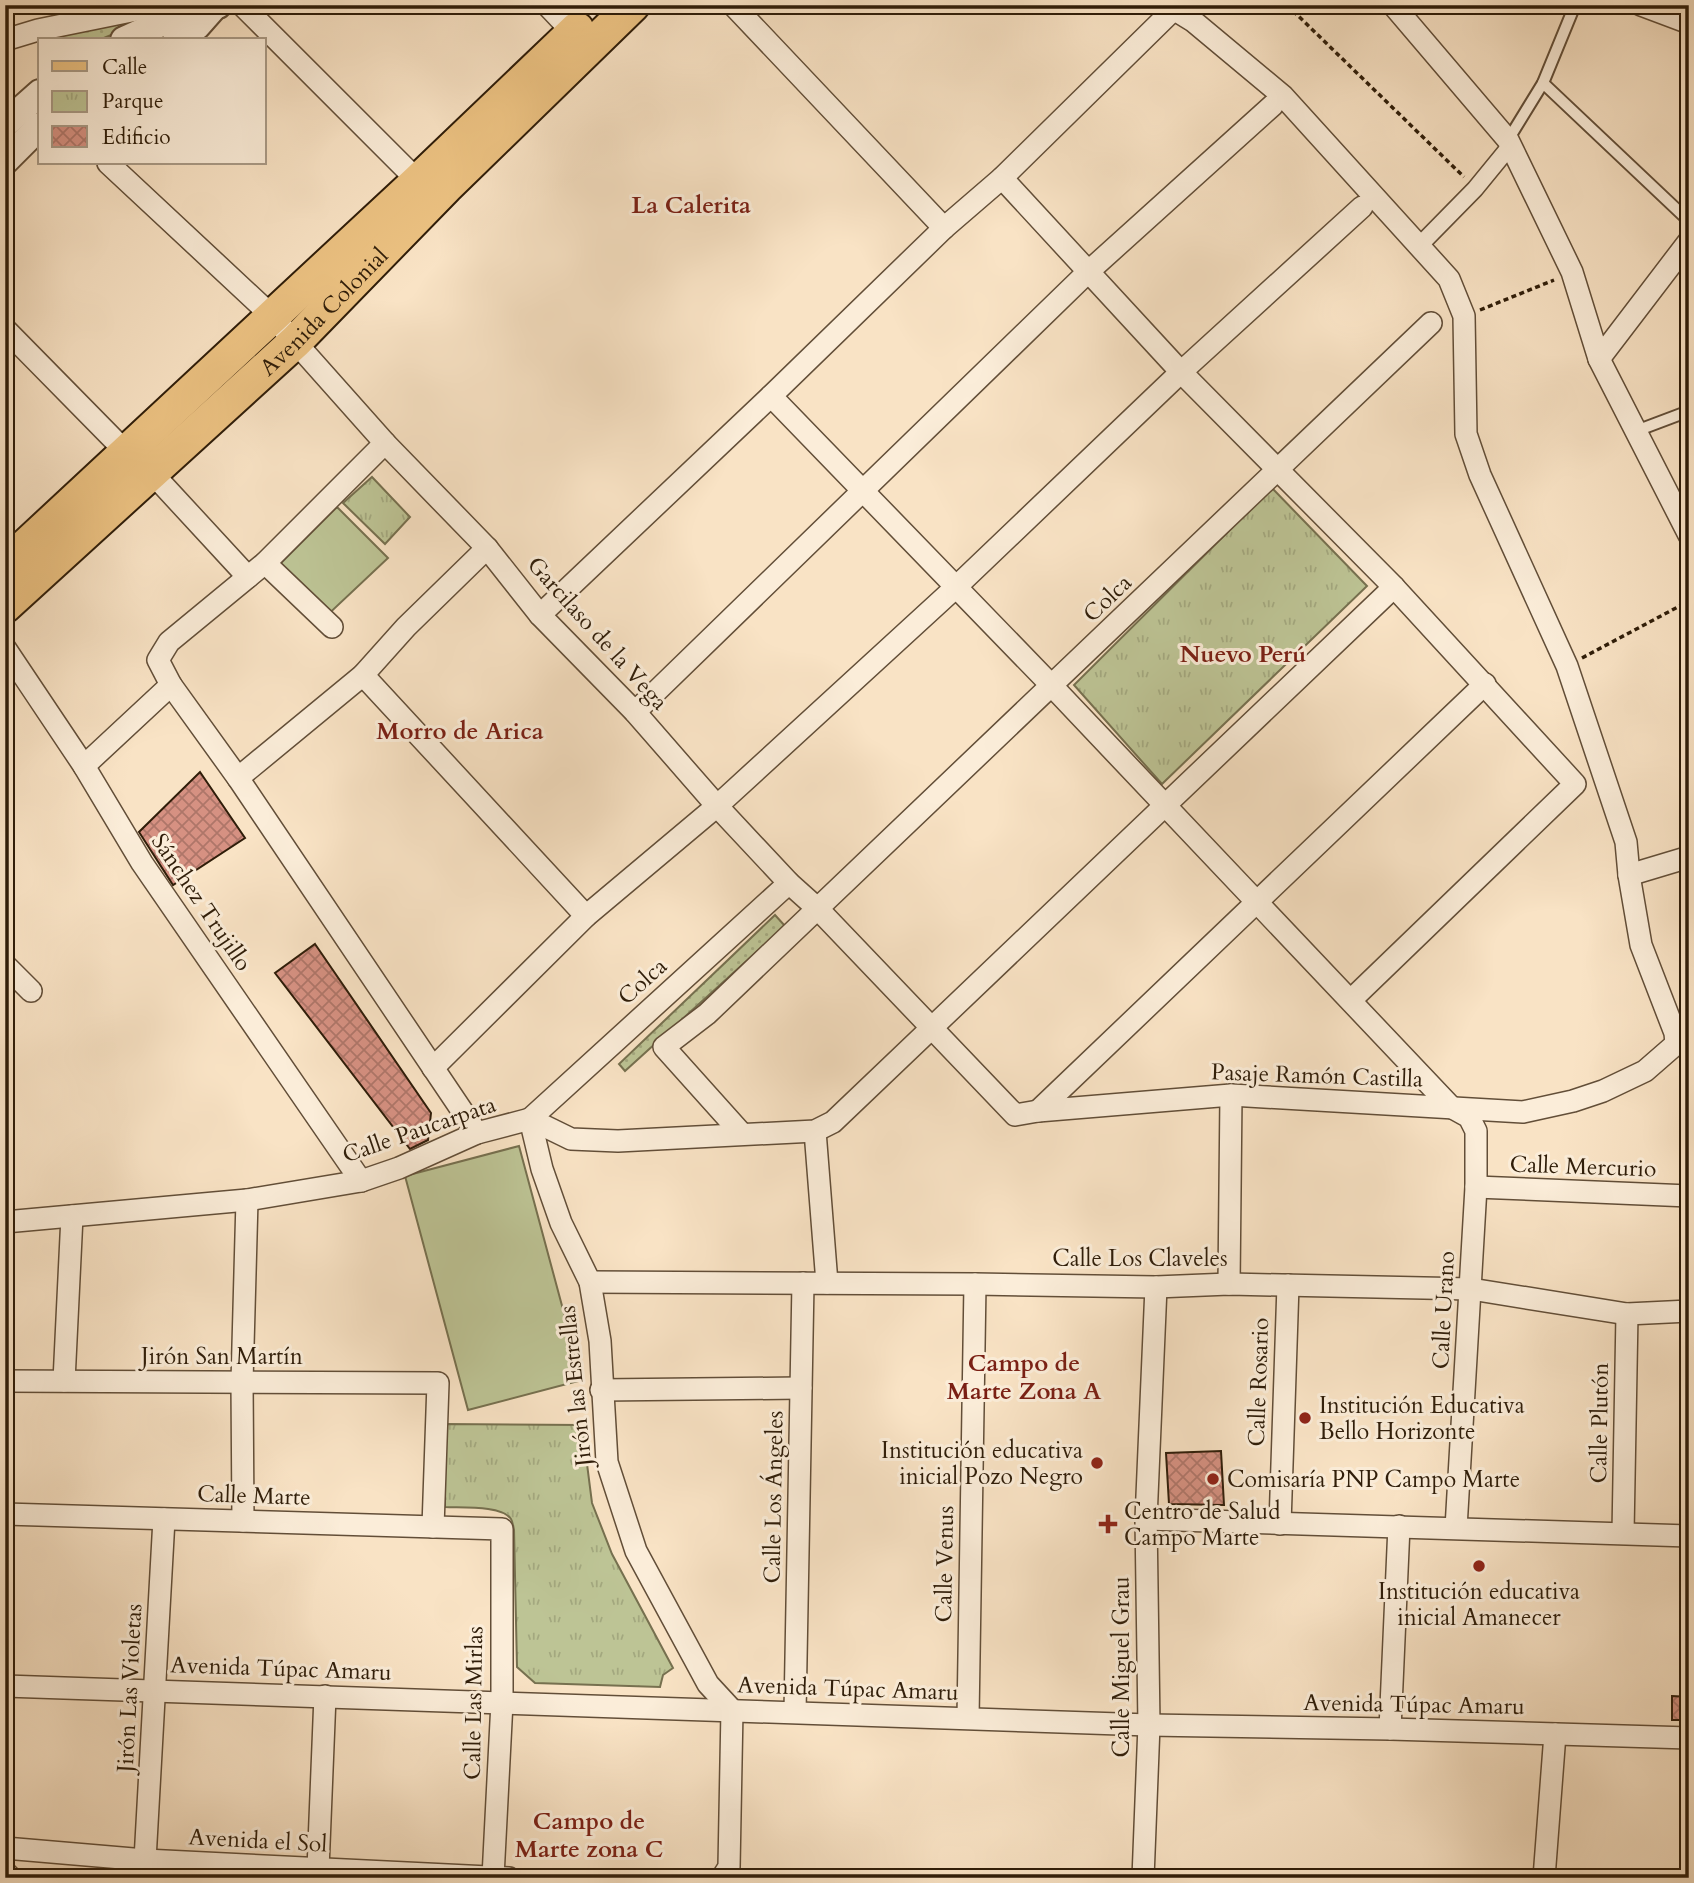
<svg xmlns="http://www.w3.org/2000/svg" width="1694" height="1883" font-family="Cardo,serif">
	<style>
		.grass { fill: url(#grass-dots); stroke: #76704f; stroke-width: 2 }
		.park { fill: url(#park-tufts); stroke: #76704f; stroke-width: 2 }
		.garden { fill: #bdc495; stroke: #76704f; stroke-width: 2 }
		.building { fill: url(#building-cross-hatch); stroke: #2f1d09; stroke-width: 2 }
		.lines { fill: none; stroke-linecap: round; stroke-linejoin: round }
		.service-casing { stroke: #624e38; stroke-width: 14 }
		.pedestrian-casing { stroke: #624e38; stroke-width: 19 }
		.minor-casing { stroke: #624e38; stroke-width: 24 }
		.tertiary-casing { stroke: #624e38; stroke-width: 30 }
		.primary-casing { stroke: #2f1d09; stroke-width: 37 }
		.path { stroke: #2f1d09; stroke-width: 3.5; stroke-dasharray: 5 3.5; stroke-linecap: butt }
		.service { stroke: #fbedd9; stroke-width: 10 }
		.pedestrian { stroke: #fbedd9; stroke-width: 16 }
		.minor { stroke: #fbedd9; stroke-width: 21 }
		.tertiary { stroke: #fbedd9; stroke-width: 26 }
		.primary { stroke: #ecc282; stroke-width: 33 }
		.poi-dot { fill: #8f2418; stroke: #fbedd9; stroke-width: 2.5 }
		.labels { text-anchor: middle; stroke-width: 6; stroke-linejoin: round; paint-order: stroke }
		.street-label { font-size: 23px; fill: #2f1d09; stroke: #fbedd9 }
		.poi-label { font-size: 23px; fill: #2f1d09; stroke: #fbedd9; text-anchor: start }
		.neighbourhood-label { font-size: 24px; font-weight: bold; fill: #7a1f14; stroke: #fbedd9 }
	</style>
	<defs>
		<pattern id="grass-dots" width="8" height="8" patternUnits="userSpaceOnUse" patternTransform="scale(1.75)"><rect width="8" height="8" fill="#bdc495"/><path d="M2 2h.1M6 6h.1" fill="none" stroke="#a3a87f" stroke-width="1.8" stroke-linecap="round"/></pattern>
		<pattern id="park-tufts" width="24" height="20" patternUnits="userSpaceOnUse" patternTransform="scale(1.75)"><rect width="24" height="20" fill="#bdc495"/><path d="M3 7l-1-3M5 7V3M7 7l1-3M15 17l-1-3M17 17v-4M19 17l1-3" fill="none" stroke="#a3a87f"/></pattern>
		<pattern id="building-cross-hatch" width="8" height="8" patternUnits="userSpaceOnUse" patternTransform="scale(1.75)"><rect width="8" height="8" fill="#d69182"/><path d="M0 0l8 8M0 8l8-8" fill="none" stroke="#ae7669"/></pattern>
	</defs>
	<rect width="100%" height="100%" fill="#f9e3c5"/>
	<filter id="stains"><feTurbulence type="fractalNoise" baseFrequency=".00286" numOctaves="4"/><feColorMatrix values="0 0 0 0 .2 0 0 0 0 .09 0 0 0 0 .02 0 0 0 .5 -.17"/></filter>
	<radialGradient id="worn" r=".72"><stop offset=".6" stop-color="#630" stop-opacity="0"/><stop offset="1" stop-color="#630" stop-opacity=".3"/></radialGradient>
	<g class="grass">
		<polygon points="124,22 128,28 99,40 40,40"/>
		<polygon points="775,915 785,926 625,1071 619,1064"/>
	</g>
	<g class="park">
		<polygon points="372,477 410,517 385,544 343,503"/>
		<polygon points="1272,488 1367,586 1162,784 1074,685"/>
		<path d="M445,1424L582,1425L592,1503L612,1554L673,1668L663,1675L660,1687L535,1683L517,1667L514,1530C513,1526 513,1522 511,1519C502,1505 460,1508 445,1507Z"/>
	</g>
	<g class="garden">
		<polygon points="337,507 388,558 319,623 268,576"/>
		<polygon points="519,1146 582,1380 468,1410 405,1176"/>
	</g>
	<g class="building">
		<polygon points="200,772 245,838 173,885 139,832"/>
		<polygon points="315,944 431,1113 428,1140 410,1149 275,973"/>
		<polygon points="1221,1451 1224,1505 1169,1504 1166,1453"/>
		<polygon points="1672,1696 1689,1697 1689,1720 1672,1720"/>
	</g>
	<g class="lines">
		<defs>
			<g id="service">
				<polyline points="1543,83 1689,221"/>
				<polyline points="1508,140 1543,83 1575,5"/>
				<polyline points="1636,431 1689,411"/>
			</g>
			<polyline id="pedestrian" points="1420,245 1475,189 1511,145"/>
			<g id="minor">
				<polyline points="242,5 418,181 429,184"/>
				<polyline points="547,5 582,42"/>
				<polyline points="733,5 944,228"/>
				<polyline points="1393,5 1508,140 1572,272 1599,359 1689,535"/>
				<polyline points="1641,5 1689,23"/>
				<polyline points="5,40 38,30 161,5"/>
				<polyline points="108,163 272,316 385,443 487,548 540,615 635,712 717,806 789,883 818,909 1015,1115 1038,1111 1231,1095 1523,1112 1573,1101 1603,1091 1645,1071 1676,1044 1675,1033 1641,945 1629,875 1626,842 1567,666 1480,475 1466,434 1464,316 1449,279 1283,96 1193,21 1167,5"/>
				<polyline points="1002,178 1181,372 1394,587 1575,784 1351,1000"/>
				<polyline points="5,329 126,452 152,473 248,577"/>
				<polyline points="1599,359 1689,241"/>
				<polyline points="771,396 1052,686 1451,1107 1469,1117 1476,1131 1476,1187 1456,1528"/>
				<polyline points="385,443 265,563 169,642 158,660 171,685 238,778 477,1133"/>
				<polyline points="265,563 332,627"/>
				<polyline points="540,615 771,396 944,228 1002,178 1173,10"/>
				<polyline points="5,648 84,766 142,863 361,1181"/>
				<polyline points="363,675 586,916"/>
				<polyline points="635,712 1089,271 1273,105"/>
				<polyline points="84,766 171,685"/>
				<polyline points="238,778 363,675 406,627 487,548"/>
				<polyline points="1629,875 1689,857"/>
				<polyline points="5,965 31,991"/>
				<polyline points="433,1068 586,916 717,806 956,587 1181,372 1362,207"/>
				<polyline points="1038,1111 1485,684"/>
				<polyline points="815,1131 827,1283"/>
				<polyline points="742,1134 664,1047 707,1014 1431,323"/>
				<polyline points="1476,1187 1689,1196"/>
				<polyline points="5,1222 247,1200 361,1181 399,1168 477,1133 530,1119 571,1139 618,1141 815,1131 833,1122 1394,587"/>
				<polyline points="590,1282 975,1284 1156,1287 1229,1284 1471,1289 1627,1314 1689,1311"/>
				<polyline points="1229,1284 1231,1095"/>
				<polyline points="5,1381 438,1383 433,1527"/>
				<polyline points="64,1381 72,1216"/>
				<polyline points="601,1390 801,1388"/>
				<polyline points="5,1514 502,1529 502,1702 493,1877"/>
				<polyline points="1146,1519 1689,1536"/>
				<polyline points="243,1521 242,1382 247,1200"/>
				<polyline points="1280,1524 1288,1285"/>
				<polyline points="1623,1533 1627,1314"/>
				<polyline points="5,1686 1149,1725 1390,1729 1689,1738"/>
				<polyline points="795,1712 803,1283"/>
				<polyline points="968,1718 975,1284"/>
				<polyline points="1390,1729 1399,1526"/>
				<polyline points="5,1848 145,1860 509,1878"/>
				<polyline points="145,1860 164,1519"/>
				<polyline points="318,1869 325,1696"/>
				<polyline points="5,1872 11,1878"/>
				<polyline points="722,1878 729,1867 732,1710 708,1684 636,1551 607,1462 600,1341 590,1282 561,1223 542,1169 530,1119 789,883"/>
				<polyline points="1143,1878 1149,1725 1146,1519 1156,1287"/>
				<polyline points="1544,1878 1555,1734"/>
			</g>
			<g id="tertiary">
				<polyline points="124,40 179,15 218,5"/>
				<polyline points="176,40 197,26 212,9"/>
				<polyline points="5,124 40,93"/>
				<polyline points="5,161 40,126"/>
			</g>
			<g id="primary">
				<polyline points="5,565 418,181 577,29"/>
				<path id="s1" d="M5,606L296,341L446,187L633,5"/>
			</g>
		</defs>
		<use href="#service" class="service-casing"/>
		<use href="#pedestrian" class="pedestrian-casing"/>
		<use href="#minor" class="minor-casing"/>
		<use href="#tertiary" class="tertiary-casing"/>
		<use href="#primary" class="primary-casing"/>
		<g class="path">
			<polyline points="1287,5 1464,177"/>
			<polyline points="1480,310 1554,280"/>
			<polyline points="1582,658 1689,601"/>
		</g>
		<use href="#service" class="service"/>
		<use href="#pedestrian" class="pedestrian"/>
		<use href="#minor" class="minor"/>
		<use href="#tertiary" class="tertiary"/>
		<use href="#primary" class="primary"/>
	</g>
	<g class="poi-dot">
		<circle cx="1305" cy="1418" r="7"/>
		<circle cx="1097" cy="1463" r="7"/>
		<circle cx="1213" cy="1479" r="7"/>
		<path d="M1104.5 1513.5h7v7h7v7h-7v7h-7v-7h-7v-7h7z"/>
		<circle cx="1479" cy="1566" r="7"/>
	</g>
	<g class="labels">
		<g class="street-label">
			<text dy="8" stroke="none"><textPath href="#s1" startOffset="434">Avenida Colonial</textPath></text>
			<text transform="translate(1107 598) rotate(-44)" y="8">Colca</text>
			<text transform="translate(598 633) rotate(48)" y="8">Garcilaso de la Vega</text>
			<text transform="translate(202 902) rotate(56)" y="8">Sánchez Trujillo</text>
			<text transform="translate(642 981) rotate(-42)" y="8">Colca</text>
			<text transform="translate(1317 1075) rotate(2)" y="8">Pasaje Ramón Castilla</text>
			<text transform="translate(419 1129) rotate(-19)" y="8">Calle Paucarpata</text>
			<text transform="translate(1583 1166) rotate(2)" y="8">Calle Mercurio</text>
			<text x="1140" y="1266">Calle Los Claveles</text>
			<text transform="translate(1443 1310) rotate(-87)" y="8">Calle Urano</text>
			<text x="222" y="1364">Jirón San Martín</text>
			<text transform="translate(1258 1382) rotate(-88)" y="8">Calle Rosario</text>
			<text transform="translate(575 1386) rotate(-96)" y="8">Jirón las Estrellas</text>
			<text transform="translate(1599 1423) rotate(-89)" y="8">Calle Plutón</text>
			<text transform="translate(254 1495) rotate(2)" y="8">Calle Marte</text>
			<text transform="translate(773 1497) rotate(-89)" y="8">Calle Los Ángeles</text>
			<text transform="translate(944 1564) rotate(-89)" y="8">Calle Venus</text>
			<text transform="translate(1121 1667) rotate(-90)" y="8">Calle Miguel Grau</text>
			<text transform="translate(281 1668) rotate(2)" y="8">Avenida Túpac Amaru</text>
			<text transform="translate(129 1688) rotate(-87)" y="8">Jirón Las Violetas</text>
			<text transform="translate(848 1688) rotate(2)" y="8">Avenida Túpac Amaru</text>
			<text transform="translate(473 1703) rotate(-89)" y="8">Calle Las Mirlas</text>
			<text transform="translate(1414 1704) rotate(1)" y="8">Avenida Túpac Amaru</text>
			<text transform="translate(258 1840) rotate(3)" y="8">Avenida el Sol</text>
		</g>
		<g class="poi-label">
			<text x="1319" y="1413">Institución Educativa<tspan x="1319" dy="26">Bello Horizonte</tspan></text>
			<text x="1083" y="1458" text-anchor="end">Institución educativa<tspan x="1083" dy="26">inicial Pozo Negro</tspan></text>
			<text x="1227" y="1487">Comisaría PNP Campo Marte</text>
			<text x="1124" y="1519">Centro de Salud<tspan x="1124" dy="26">Campo Marte</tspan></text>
			<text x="1479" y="1599" text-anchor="middle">Institución educativa<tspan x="1479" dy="26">inicial Amanecer</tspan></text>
		</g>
		<g class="neighbourhood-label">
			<text x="691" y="213">La Calerita</text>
			<text x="1243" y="662">Nuevo Perú</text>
			<text x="460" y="739">Morro de Arica</text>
			<text x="1024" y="1371">Campo de<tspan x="1024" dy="28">Marte Zona A</tspan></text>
			<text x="589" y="1829">Campo de<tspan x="589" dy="28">Marte zona C</tspan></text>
		</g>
	</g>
	<rect width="1694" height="1883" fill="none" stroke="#f9e3c5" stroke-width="28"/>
	<rect x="7" y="7" width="1680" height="1869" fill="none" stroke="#2f1d09" stroke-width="3.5"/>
	<rect x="14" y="14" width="1666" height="1855" fill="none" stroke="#2f1d09" stroke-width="2"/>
	<rect x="38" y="38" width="228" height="126" fill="#fbedd9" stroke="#a99a86" stroke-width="2"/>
	<rect x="52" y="61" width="35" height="10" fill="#ecc282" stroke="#a99a86" stroke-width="2"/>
	<text x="102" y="74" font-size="21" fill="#2f1d09">Calle</text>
	<rect x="52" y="91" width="35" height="21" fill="url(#park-tufts)" stroke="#a99a86" stroke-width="2"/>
	<text x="102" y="108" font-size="21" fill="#2f1d09">Parque</text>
	<rect x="52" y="126" width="35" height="21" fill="url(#building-cross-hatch)" stroke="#a99a86" stroke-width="2"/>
	<text x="102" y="144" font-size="21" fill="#2f1d09">Edificio</text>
	<rect width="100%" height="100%" filter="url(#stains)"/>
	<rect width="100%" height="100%" fill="url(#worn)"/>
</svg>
